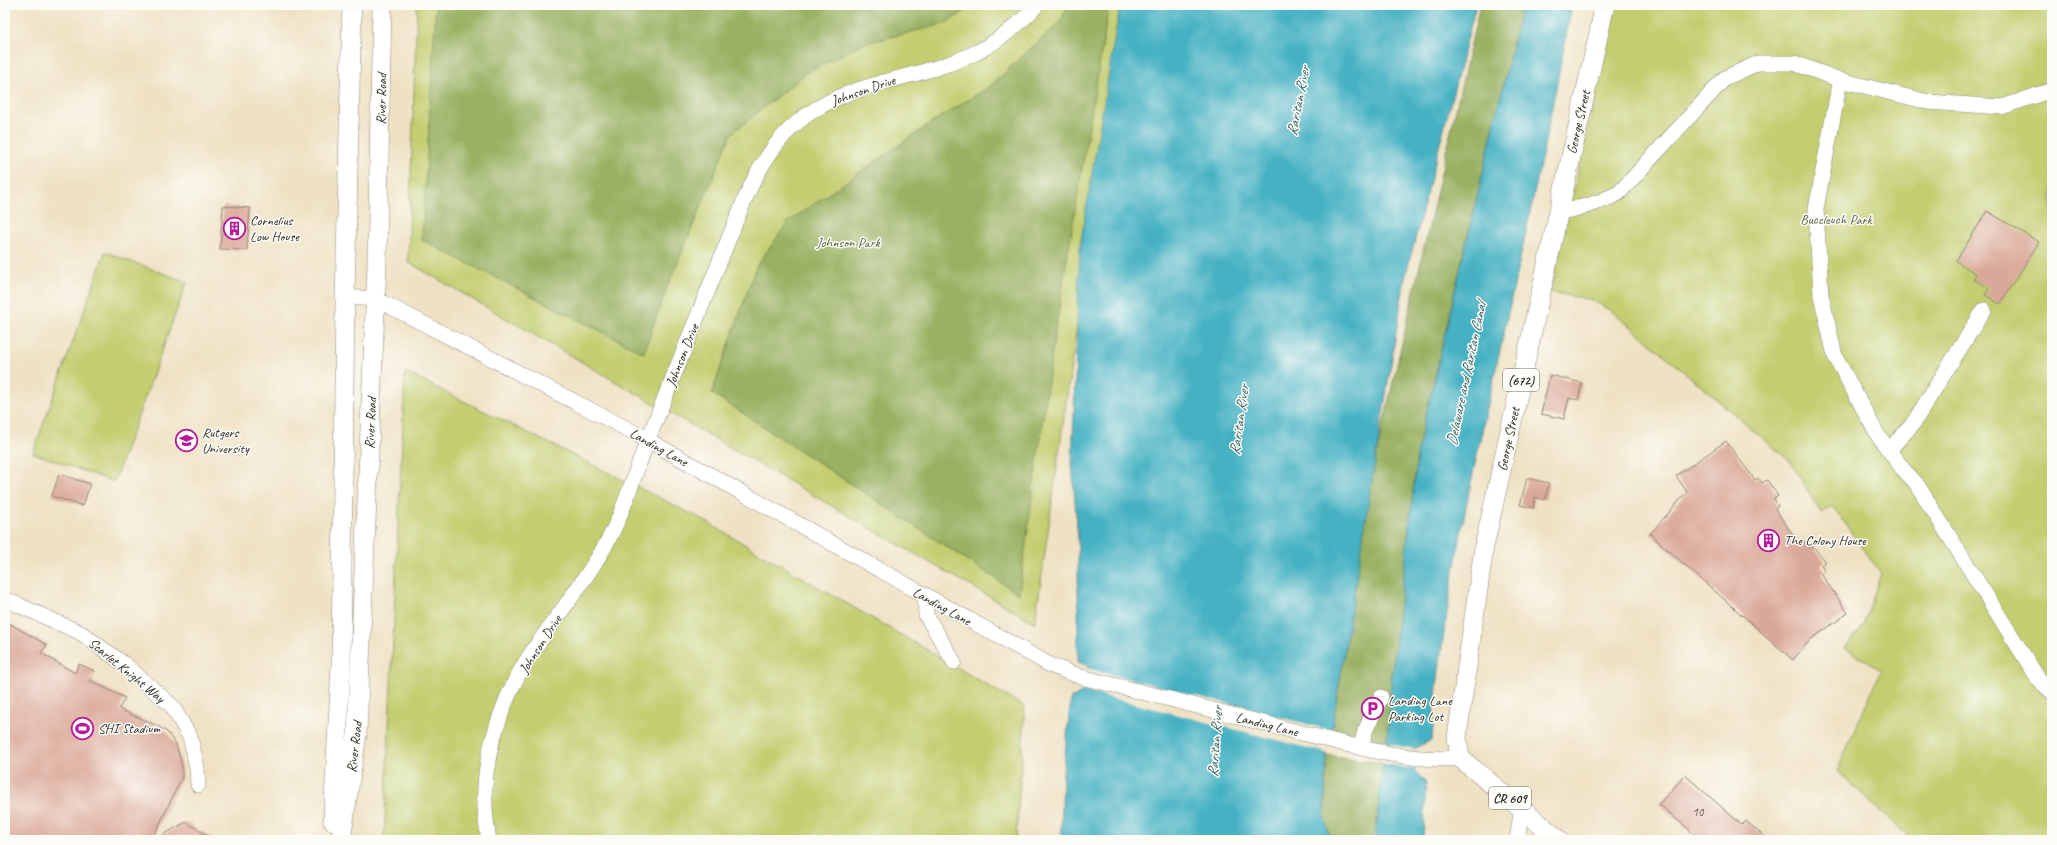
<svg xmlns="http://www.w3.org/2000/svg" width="2057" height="845" font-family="Caveat,sans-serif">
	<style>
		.green { fill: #c2ce70; stroke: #767c4e }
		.forest { fill: #99b162; stroke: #626e46 }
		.water { fill: #45b1c3; stroke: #386e77 }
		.pier { fill: #efe2c4 }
		.building { fill: #daa898 }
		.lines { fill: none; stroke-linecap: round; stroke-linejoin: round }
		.minor-casing { stroke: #8d8678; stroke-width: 16 }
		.major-casing { stroke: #8d8678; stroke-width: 20 }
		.minor { stroke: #fff; stroke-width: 15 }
		.major { stroke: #fff; stroke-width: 19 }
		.labels { text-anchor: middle; stroke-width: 3; stroke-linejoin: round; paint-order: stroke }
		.number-label { font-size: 12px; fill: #574a46 }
		.shield { fill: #fdfcf7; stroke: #6a6a68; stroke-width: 1 }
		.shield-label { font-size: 13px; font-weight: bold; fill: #2b2b2b }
		.street-label { font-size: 14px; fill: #2b2b2b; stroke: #fdfcf7 }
		.park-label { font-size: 14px; fill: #585c40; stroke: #fdfcf7 }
		.poi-label { font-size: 14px; fill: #2b2b2b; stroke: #fdfcf7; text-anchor: start }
		.water-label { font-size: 15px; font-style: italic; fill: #356168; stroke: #fdfcf7 }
	</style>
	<rect width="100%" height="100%" fill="#fdfcf7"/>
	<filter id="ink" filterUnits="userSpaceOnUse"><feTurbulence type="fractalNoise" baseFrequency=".025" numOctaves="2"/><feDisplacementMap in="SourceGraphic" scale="8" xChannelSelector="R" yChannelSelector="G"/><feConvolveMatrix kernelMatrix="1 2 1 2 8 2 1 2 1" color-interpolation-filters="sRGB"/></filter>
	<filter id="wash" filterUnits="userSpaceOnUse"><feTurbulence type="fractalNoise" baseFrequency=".012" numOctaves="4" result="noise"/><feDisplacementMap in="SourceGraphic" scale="16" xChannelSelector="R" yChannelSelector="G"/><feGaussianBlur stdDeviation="0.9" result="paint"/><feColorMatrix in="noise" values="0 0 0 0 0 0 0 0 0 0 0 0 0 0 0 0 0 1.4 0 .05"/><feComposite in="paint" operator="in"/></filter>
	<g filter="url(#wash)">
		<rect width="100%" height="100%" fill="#efe2c4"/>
		<g class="green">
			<polygon points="417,5 1122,5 1035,623 408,262"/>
			<polygon points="1616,5 2052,5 2052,840 1912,840 1837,771 1881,670 1845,648 1864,625 1881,573 1832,506 1821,513 1791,462 1616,314 1592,300 1550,292"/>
			<polygon points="105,252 187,282 114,482 33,453"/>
			<polygon points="405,372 696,516 1025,707 1016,840 384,840"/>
		</g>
		<g class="forest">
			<polygon points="436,5 975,5 944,24 862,44 806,73 731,134 663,298 644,353 422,240"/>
			<polygon points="1068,5 1109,5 1053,344 1019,594 712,393 756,267 788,222 931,123 989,87 1061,21"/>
			<polygon points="1480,5 1522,5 1418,449 1391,682 1387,742 1332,728 1369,486"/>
			<polygon points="1327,755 1383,763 1375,840 1330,840 1324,814"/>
		</g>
		<g class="water">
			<polygon points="1120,5 1476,5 1405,278 1332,728 1322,732 1319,749 1327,755 1324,814 1330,840 1061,840 1063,772 1071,697 1074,698 1083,691 1088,666 1078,662 1078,540 1072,464 1080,246"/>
			<path d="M1522,5H1572C1549,128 1522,251 1495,373C1468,493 1441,618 1432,740L1415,748L1414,770L1426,783L1423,840H1375L1383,763L1387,742L1391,682L1418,449Z"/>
		</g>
		<g class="pier">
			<polygon points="1086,668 1330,730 1324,733 1321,748 1328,753 1081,690"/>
			<polygon points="1385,743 1418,750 1414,769 1381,763"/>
		</g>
		<g id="blocks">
			<g class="building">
				<polygon points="223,206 250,208 247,250 220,249"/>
				<polygon points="1987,211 2039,242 2000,304 1985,295 1989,288 1973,279 1976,274 1956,261"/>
				<polygon points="1550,375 1582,383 1578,400 1569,398 1564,419 1541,414"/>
				<polygon points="1726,441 1755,480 1758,478 1762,483 1767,480 1778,496 1774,499 1778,506 1775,509 1800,545 1805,542 1809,548 1813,546 1825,562 1821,565 1825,571 1821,574 1848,613 1810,640 1793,660 1650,534 1687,492 1676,476"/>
				<polygon points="59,474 90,484 83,506 52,496"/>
				<polygon points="1527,478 1549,483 1545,500 1535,497 1533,508 1520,505"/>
				<polygon points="5,621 47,645 41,653 75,673 79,664 95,671 89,680 125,698 119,709 156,725 167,732 176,744 182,766 182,777 152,840 5,840"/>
				<polygon points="1685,775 1742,825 1746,821 1768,840 1701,840 1659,804"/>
				<polygon points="186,822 215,840 154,840"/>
			</g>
		</g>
	</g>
	<g filter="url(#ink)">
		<use href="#blocks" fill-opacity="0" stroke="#8d8678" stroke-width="1"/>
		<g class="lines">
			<defs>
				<g id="minor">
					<polyline points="1840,80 1816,209 1821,295 1835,356 1877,434 1902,468 1916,483 2039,680 2052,692"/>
					<path d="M1558,212C1581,209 1599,203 1619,193L1725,78L1758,63H1794L1840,80L1928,102L2002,107L2052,90"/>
					<path d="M345,297L376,299L637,434L1050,665L1081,677C1151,694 1221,712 1290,730C1345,743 1403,763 1460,758"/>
					<polyline points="1889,450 1912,425 1984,310"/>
					<polyline points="925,597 926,615 954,662"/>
					<polyline points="5,599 81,633 124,664 172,706 190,737 197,767 198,785"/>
					<polyline points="1361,746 1365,731 1381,697"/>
					<path d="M489,840C482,804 484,765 496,729C504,703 517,674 532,652C556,617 584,583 605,546C625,510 634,474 649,437C673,377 697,318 721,258C740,212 755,162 792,127C846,77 917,83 979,51C1001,39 1020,24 1037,5"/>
					<polyline points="1517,840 1522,808"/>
				</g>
				<g id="major">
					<polyline points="333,821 341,664 345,297 352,5"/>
					<polyline points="341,840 357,734 377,264 382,5"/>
					<polyline points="1559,840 1460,758 1457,737 1484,547 1605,5"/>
				</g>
			</defs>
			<use href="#minor" class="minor-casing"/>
			<use href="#major" class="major-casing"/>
			<use href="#minor" class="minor"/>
			<use href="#major" class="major"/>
		</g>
	</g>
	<defs>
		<symbol id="building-ring" viewBox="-11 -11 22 22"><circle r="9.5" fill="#fdfcf7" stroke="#b5179e" stroke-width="1.5"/><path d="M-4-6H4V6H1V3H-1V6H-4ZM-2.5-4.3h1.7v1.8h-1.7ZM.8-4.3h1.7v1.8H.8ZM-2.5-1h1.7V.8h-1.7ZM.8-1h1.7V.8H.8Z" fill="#b5179e"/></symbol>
		<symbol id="university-ring" viewBox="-11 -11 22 22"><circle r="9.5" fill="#fdfcf7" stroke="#b5179e" stroke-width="1.5"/><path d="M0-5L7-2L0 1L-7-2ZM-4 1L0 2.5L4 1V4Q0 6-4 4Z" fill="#b5179e"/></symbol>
		<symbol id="parking-ring" viewBox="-11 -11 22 22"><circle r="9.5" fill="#fdfcf7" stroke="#b5179e" stroke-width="1.5"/><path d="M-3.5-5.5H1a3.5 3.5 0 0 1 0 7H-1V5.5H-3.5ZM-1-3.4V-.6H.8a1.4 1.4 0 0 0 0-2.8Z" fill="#b5179e"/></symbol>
		<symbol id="stadium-ring" viewBox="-11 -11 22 22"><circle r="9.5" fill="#fdfcf7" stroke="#b5179e" stroke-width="1.5"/><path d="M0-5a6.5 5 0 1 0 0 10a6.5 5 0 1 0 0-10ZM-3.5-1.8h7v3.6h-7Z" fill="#b5179e"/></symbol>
	</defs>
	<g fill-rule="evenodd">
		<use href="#building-ring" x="222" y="216" width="25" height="25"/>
		<use href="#university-ring" x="174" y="428" width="25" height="25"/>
		<use href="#building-ring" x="1756" y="528" width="25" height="25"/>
		<use href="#parking-ring" x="1360" y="696" width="25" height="25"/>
		<use href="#stadium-ring" x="70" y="716" width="25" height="25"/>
	</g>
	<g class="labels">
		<g class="number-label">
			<text x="1698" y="816">10</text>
		</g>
		<g class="shield">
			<rect x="1503" y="369" width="36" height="22" rx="3"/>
			<rect x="1489" y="787" width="42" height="22" rx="3"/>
		</g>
		<g class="shield-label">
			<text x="1521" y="385">(672)</text>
			<text x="1510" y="803">CR 609</text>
		</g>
		<g class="street-label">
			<text transform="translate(863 90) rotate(-19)" y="5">Johnson Drive</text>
			<text transform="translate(381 99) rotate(-89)" y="5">River Road</text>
			<text transform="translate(1578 122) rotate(-77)" y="5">George Street</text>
			<text transform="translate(682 355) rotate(-68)" y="5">Johnson Drive</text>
			<text transform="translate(370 423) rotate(-87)" y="5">River Road</text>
			<text transform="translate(1508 439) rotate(-78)" y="5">George Street</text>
			<text transform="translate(659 447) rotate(29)" y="5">Landing Lane</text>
			<text transform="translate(942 606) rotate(29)" y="5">Landing Lane</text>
			<text transform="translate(540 644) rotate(-57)" y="5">Johnson Drive</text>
			<text transform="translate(127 670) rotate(39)" y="5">Scarlet Knight Way</text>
			<text transform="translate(1267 724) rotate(14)" y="5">Landing Lane</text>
			<text transform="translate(354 747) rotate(-83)" y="5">River Road</text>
		</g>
		<g class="park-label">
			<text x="1836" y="224">Buccleuch Park</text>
			<text x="848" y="247">Johnson Park</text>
		</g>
		<g class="poi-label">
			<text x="250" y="225">Cornelius<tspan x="250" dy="16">Low House</tspan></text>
			<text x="202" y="437">Rutgers<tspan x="202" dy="16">University</tspan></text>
			<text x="1784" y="545">The Colony House</text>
			<text x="1388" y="705">Landing Lane<tspan x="1388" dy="16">Parking Lot</tspan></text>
			<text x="98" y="733">SHI Stadium</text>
		</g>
		<g class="water-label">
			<text transform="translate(1298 101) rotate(-79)" y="5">Raritan River</text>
			<text transform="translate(1466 374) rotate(-78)" y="5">Delaware and Raritan Canal</text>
			<text transform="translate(1239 420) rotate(-82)" y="5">Raritan River</text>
			<text transform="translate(1215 742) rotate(-86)" y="5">Raritan River</text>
		</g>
	</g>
	<rect width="2057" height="845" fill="none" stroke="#fdfcf7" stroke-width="20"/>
</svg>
